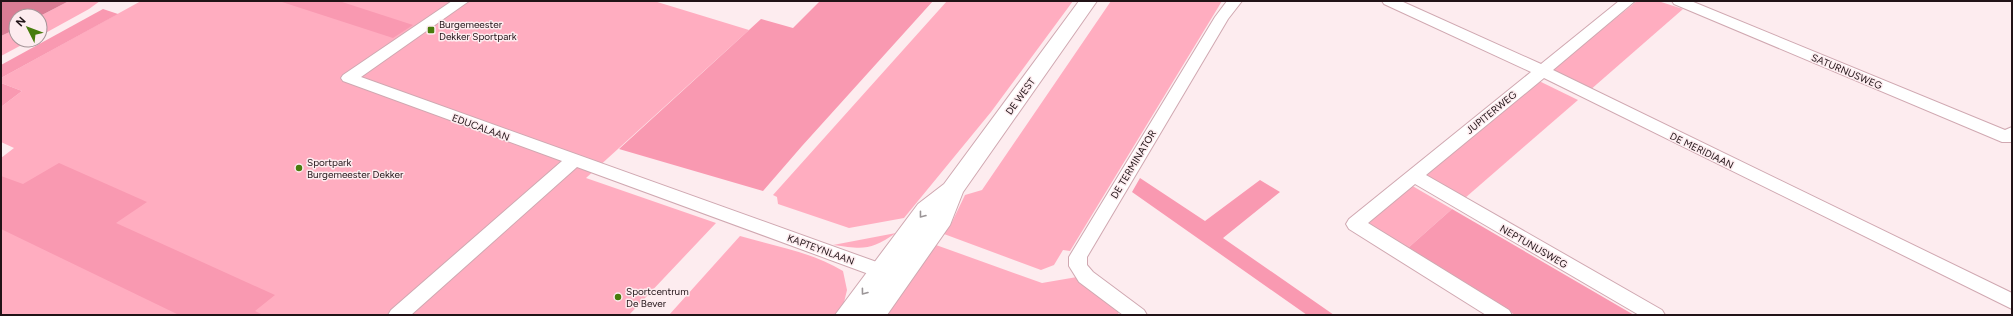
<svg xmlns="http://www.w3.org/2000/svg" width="2013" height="316" font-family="Figtree,sans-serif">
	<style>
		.green { fill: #ffadc0 }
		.forest { fill: #f999b1 }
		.water { fill: #da7c94 }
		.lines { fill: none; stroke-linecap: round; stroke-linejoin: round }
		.street-casing { stroke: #d0a8b1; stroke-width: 2 }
		.secondary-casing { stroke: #d0a8b1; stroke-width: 2 }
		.street { fill: #fff; fill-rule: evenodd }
		.secondary { fill: #fff; fill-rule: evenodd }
		.oneway { stroke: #9b9597 }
		.poi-dot { fill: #487c0d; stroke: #fdecef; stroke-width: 1.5 }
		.labels { text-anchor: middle; stroke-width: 3; stroke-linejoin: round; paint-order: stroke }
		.poi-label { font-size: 10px; fill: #211317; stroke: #fdecef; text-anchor: start }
		.street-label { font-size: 10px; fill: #211317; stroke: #fdecef }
	</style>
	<rect width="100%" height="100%" fill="#fdecef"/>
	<g class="green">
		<polygon points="69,1 100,1 89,9 40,36 40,16"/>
		<polygon points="141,1 654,1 749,30 586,178 716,223 629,315 1,315 1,158 14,148 1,142 1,107 22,91 1,83 1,78"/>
		<polygon points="947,1 1073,1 991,112 904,218 849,228 778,204 777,197 773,195"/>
		<polygon points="1111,1 1222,1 1070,251 1063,250 1054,265 1041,270 944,234 952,222 965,195 982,190"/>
		<polygon points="1637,1 1658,1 1683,9 1589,91 1549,72"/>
		<polygon points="16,29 16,40 31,40 1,56 1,36"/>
		<polygon points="1537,80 1578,100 1465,198 1423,173"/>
		<polygon points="1409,184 1452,209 1408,248 1364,220"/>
		<path d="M896,233C870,251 863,249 833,245Z"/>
		<path d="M740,236C774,246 812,252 843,271L847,290L841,315H669Z"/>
		<polygon points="936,245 1042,283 1077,277 1119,313 1117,315 886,315"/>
	</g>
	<g class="forest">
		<polygon points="279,1 339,1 413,25 393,38"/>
		<polygon points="820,1 933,1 802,146 763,191 619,149 761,19 793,28"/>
		<polygon points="103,9 118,14 1,78 1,65"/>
		<polygon points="1,83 22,91 1,107"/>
		<polygon points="59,163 147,202 116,223 275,295 255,311 263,315 179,315 1,229 1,176 23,184"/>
		<polygon points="1140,178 1205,221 1260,180 1280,192 1223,238 1334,315 1307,315 1132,192"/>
		<polygon points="1452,209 1634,315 1515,315 1408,248"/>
	</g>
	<polygon class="water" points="1,1 69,1 40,16 16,16 16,29 1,36"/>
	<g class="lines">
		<defs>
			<g id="street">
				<polygon points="452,1 469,1 361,77 899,270 901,275 899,280 892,282 885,280 577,167 411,315 388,315 391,310 562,161 343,81 341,78 343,75"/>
				<polygon points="1227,1 1242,1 1228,19 1087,257 1087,265 1093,272 1144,310 1147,315 1123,315 1079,282 1069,266 1069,257 1215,17"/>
				<polygon points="1382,1 1401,1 1541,64 1619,1 1635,1 1553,70 2012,293 2012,309 1544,78 1426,175 1662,310 1665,315 1639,315 1415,184 1368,223 1509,310 1512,315 1486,315 1349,229 1346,224 1349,219 1531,72 1384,4"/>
				<polygon points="1672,1 1691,1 2005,130 2012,127 2012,142 2002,142 1674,4"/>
			</g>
			<polygon id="secondary" points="1079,1 1097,1 963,192 950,225 887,315 835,315 918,204 944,184"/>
		</defs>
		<use href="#street" class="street-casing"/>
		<use href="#secondary" class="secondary-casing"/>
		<use href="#street" class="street"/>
		<use href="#secondary" class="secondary"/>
	</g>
	<defs><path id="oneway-chevron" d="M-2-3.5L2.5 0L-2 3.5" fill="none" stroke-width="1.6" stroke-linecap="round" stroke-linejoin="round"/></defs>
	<g class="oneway">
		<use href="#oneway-chevron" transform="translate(922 215) rotate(128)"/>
		<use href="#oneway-chevron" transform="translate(864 292) rotate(127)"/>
	</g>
	<g class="poi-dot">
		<rect x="427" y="26" width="8" height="8" rx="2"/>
		<circle cx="299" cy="168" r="4"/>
		<circle cx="618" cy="297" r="4"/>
	</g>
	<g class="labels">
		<g class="poi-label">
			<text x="439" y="28">Burgemeester<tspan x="439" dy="12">Dekker Sportpark</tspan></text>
			<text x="307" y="166">Sportpark<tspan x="307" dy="12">Burgemeester Dekker</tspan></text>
			<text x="626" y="295">Sportcentrum<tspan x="626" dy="12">De Bever</tspan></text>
		</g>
		<g class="street-label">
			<text transform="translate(1847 71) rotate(23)" y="4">SATURNUSWEG</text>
			<text transform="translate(1020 96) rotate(-54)" y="4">DE WEST</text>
			<text transform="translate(1491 112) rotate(-39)" y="4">JUPITERWEG</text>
			<text transform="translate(481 127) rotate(20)" y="4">EDUCALAAN</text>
			<text transform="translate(1702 150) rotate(26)" y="4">DE MERIDIAAN</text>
			<text transform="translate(1133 164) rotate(-59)" y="4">DE TERMINATOR</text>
			<text transform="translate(1534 246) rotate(30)" y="4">NEPTUNUSWEG</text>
			<text transform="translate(821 249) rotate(20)" y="4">KAPTEYNLAAN</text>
		</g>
	</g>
	<rect width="2013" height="316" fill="none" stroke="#211317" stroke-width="4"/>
	<g transform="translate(28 28) rotate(312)"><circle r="19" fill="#fdecef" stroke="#a59599"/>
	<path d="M0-3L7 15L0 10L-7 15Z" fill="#487c0d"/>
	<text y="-6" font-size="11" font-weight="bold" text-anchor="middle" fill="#211317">N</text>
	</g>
</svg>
